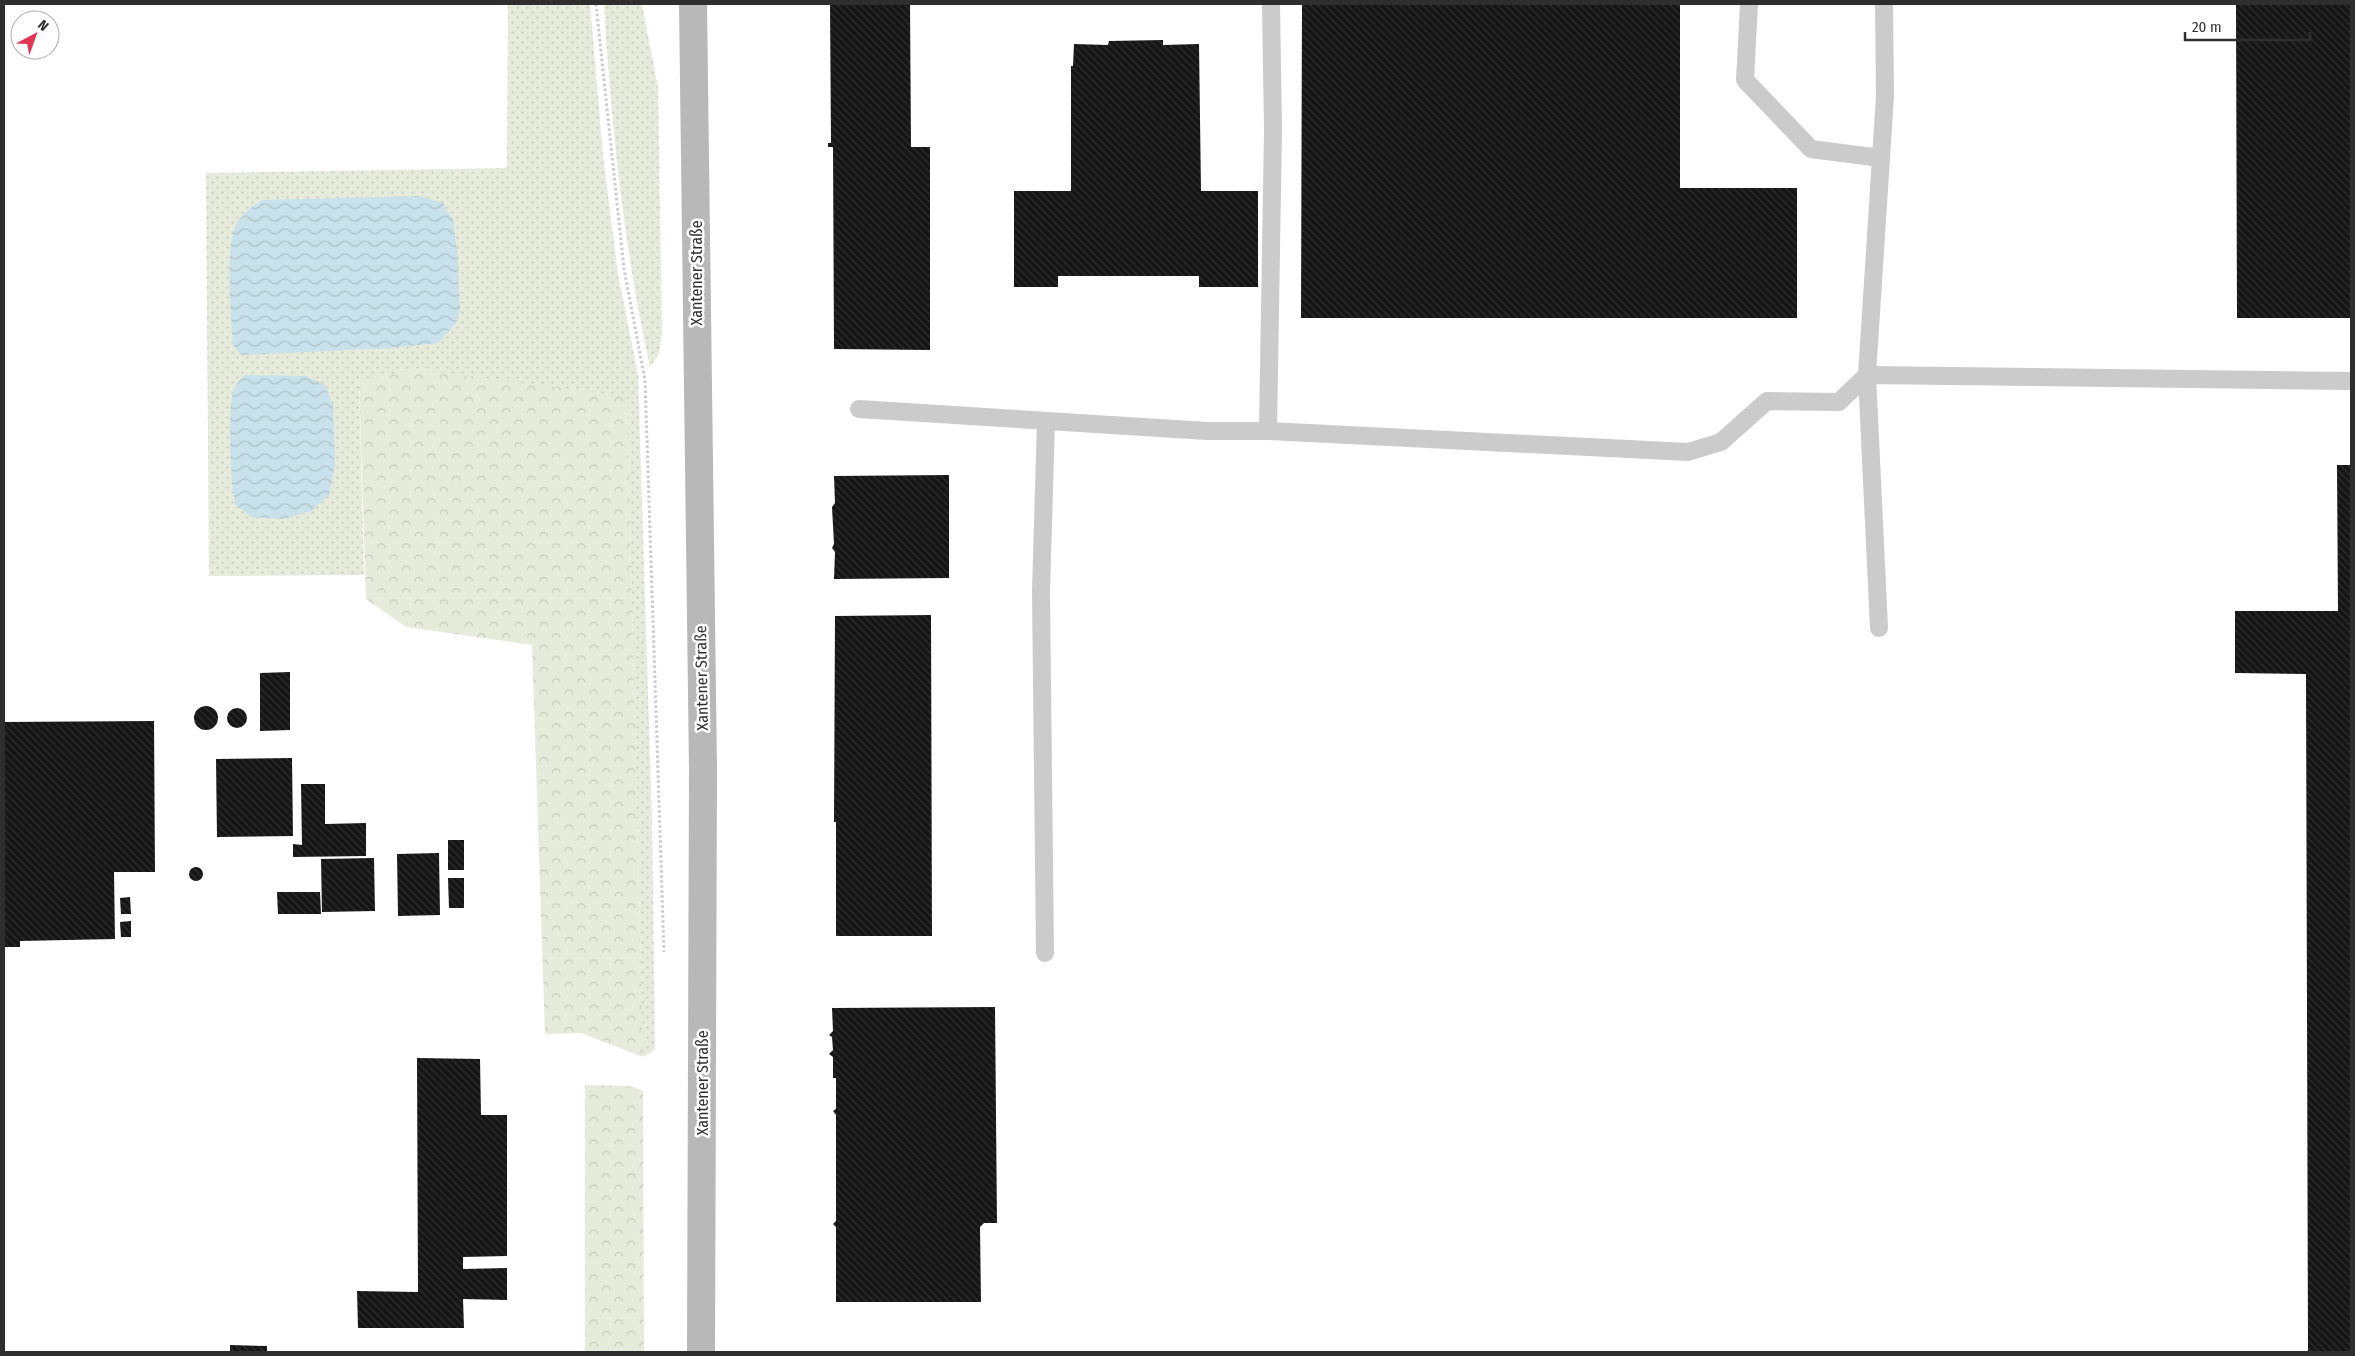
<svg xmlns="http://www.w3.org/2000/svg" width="2355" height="1356" font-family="'Fira Sans Condensed',sans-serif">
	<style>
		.green { fill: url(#green-dots) }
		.forest { fill: url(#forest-crowns) }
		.water { fill: url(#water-waves) }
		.building { fill: url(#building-back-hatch) }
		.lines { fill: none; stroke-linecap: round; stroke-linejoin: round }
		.path { stroke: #cbcbcb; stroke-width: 3; stroke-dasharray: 2.5 2.5; stroke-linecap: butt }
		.service { stroke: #cbcbcb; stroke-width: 18 }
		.secondary { stroke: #b8b8b8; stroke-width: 28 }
		.labels { text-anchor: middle; stroke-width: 5; stroke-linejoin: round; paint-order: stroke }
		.street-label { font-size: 16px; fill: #2e2e2e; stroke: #fff }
	</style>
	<defs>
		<pattern id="green-dots" width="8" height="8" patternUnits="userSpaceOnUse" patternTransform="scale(1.25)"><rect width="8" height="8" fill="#e6ebdc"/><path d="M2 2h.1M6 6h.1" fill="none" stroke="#c6cabd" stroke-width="1.8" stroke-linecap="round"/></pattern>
		<pattern id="forest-crowns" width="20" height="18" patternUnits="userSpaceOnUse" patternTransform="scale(1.25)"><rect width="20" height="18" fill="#e6ebdc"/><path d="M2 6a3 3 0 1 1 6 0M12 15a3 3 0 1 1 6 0" fill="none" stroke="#c6cabd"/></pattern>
		<pattern id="water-waves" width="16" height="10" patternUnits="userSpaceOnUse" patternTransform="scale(1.25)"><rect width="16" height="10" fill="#c9e1ea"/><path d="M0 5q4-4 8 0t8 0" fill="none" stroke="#adc1c9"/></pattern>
		<pattern id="building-back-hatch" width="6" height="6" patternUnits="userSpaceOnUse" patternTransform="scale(1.25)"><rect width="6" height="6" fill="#151515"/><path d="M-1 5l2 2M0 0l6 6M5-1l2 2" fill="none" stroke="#2f2f2f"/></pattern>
	</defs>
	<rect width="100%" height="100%" fill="#fff"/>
	<g class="green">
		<polygon points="508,4 590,4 603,155 618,274 638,375 652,821 655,1050 643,1057 627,397 359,381 364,575 209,576 206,173 507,168"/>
		<path d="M604,4H642L658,88L662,332L659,354L650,367C624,248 611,125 604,4Z"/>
	</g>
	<g class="forest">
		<polygon points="416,369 627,397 643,1057 581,1033 545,1034 532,645 406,627 366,599 359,381"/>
		<polygon points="585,1085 631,1086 643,1091 644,1352 585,1352"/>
	</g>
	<g class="water">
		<path d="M420,196L443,203L453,220L457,251L460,309L456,323L438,343L391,348L241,355L233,345C231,318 226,253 234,230C239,216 251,207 263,200Z"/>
		<path d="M245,375L306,376L325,385L333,405L335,466L329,495L311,511L284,519L251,517L235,504C231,483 226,405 235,387C237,383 242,378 245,375Z"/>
	</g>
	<g class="building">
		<polygon points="830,4 910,4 911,147 930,147 930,350 834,349 833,147 828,147 828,143 831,143"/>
		<polygon points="1302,4 1680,4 1680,188 1797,188 1797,318 1301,318"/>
		<polygon points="2236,4 2351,4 2351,318 2237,318"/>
		<polygon points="1163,40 1163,45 1199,44 1201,191 1258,191 1258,287 1199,287 1199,276 1058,276 1058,287 1014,287 1014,191 1071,191 1071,66 1073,66 1074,44 1108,45 1109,41"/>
		<polygon points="2337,465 2351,465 2351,1352 2308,1352 2306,674 2235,673 2235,611 2338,611"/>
		<polygon points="949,475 949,578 834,579 835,552 832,548 834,544 832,507 835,503 834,476"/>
		<polygon points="931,615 932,936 836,936 836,822 834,822 835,616"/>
		<polygon points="290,672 290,730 260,731 260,673"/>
		<circle cx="206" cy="718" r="12"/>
		<circle cx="237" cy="718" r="10"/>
		<polygon points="154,721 155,872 114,872 115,939 20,941 20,947 4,947 4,722"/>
		<polygon points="292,758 293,836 217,837 216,759"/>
		<polygon points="301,784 325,784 325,824 366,823 366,856 293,857 293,844 302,845"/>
		<rect x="448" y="840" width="16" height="30"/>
		<polygon points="439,853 440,915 398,916 397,854"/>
		<polygon points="374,858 375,911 322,912 321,859"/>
		<circle cx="196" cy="874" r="7"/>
		<polygon points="448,878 464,878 464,908 449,908"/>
		<polygon points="277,892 320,892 321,914 278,914"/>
		<polygon points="130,897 131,914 121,914 120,898"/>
		<polygon points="131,921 131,937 121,937 120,922"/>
		<polygon points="995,1007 997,1223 984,1223 980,1227 981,1302 836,1302 836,1227 833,1224 836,1221 836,1115 833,1111 836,1109 836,1078 833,1078 833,1057 829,1054 833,1050 832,1037 829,1035 833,1031 832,1008"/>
		<polygon points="417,1058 480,1059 481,1115 507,1115 507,1256 463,1257 463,1269 507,1268 507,1300 463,1299 464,1328 358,1328 357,1291 418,1292"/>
		<polygon points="230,1345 267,1346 267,1352 230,1352"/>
	</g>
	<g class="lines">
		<polyline class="path" points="596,4 624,269 645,380 664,952"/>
		<g class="service">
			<polyline points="1749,4 1745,80 1811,149 1881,158"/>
			<polyline points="859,409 1207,431 1268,431 1688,452 1721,442 1767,401 1839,402 1867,375 1885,96 1884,4"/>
			<polyline points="1268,431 1273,130 1271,4"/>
			<polyline points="1879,628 1867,375 2351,381"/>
			<polyline points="1045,953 1041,592 1046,421"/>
		</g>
		<polyline class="secondary" points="693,4 703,770 701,1352"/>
	</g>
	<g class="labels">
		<g class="street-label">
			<text transform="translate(696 273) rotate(-90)" y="6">Xantener Straße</text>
			<text transform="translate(701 678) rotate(-91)" y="6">Xantener Straße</text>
			<text transform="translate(702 1083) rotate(-90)" y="6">Xantener Straße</text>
		</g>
	</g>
	<rect width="2355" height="1356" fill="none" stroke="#2e2e2e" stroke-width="10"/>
	<g transform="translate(35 35) rotate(41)"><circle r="24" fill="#ffffff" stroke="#ababab"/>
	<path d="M0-4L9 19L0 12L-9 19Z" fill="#e03656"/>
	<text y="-8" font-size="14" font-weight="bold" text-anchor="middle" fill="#2e2e2e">N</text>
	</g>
	<path d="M2185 32v8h125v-8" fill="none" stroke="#2e2e2e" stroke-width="2.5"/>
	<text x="2192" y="32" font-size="15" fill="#2e2e2e" stroke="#ffffff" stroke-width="4" paint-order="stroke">20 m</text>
</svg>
